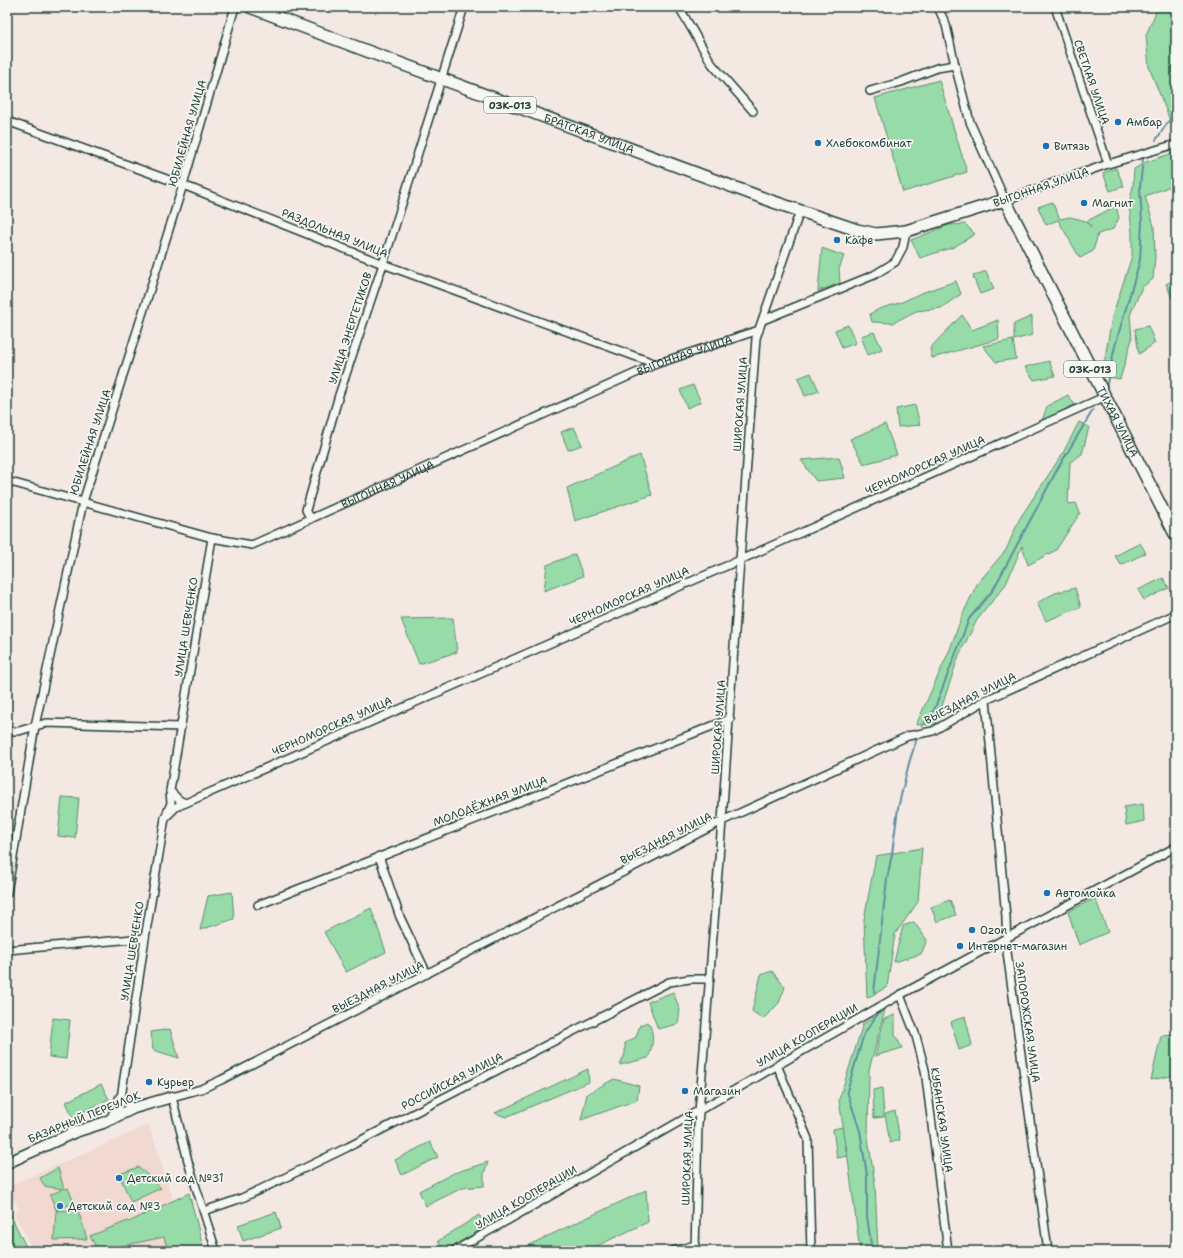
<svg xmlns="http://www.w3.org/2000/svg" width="1183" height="1258" font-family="'Shantell Sans',sans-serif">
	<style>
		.built { fill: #f1d8d0 }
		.green { fill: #97dca8; stroke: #5b8c6e }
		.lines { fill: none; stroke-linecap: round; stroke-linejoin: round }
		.stream { stroke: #5f8da0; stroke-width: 2 }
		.street-casing { stroke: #1f3d34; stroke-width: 10 }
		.secondary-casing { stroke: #1f3d34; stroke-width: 13 }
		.primary-casing { stroke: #1f3d34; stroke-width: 14 }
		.street { stroke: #f6f6f2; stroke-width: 7 }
		.secondary { stroke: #f6f6f2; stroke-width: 10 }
		.primary { stroke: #f6f6f2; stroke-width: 11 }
		.poi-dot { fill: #1f6fb2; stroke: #f6f6f2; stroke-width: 1.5 }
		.labels { text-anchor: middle; stroke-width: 3.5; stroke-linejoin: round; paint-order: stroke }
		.shield { fill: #f6f6f2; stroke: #60746d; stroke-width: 1 }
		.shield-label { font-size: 10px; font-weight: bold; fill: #1f3d34 }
		.street-label { font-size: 11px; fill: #1f3d34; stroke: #f6f6f2 }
		.poi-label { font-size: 11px; fill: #1f3d34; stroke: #f6f6f2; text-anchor: start }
	</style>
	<rect width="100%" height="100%" fill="#f4e8e3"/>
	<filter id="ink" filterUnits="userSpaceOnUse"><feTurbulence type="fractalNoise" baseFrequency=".025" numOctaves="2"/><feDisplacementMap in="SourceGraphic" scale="8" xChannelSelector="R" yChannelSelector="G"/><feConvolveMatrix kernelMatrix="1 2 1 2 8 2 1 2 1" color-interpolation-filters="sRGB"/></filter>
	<g filter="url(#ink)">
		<polygon class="built" points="149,1125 184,1233 204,1251 33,1251 14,1212 19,1210 14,1199 7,1202 7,1187"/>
		<g class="green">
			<polygon points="1158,7 1176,7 1176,120 1171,123 1149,67 1146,35"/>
			<polygon points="939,80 967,172 903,192 875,98"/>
			<polygon points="1173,153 1171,186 1145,196 1154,226 1155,257 1153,279 1142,287 1130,315 1132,339 1120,379 1102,376 1112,317 1132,256 1132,232 1129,204 1133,186 1134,169 1146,162"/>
			<polygon points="1116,168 1124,186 1110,191 1103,173"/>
			<polygon points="1052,202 1060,219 1070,217 1086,221 1091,227 1087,221 1116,206 1119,218 1113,229 1098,234 1093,251 1080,258 1058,220 1046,225 1038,207"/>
			<polygon points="965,224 975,234 954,247 920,258 911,240 949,225"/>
			<polygon points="822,248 844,256 839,269 840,283 818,291"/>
			<polygon points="986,271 994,289 980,294 973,276"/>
			<polygon points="1176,279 1176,301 1174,302 1166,284"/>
			<polygon points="956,281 961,294 941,308 916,311 893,323 872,322 870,314 879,309 902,302 921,293"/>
			<polygon points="962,315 972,330 998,320 999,339 932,358 930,348"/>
			<polygon points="1032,316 1032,335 1014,340 1014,324"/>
			<polygon points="848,325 856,343 842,348 835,330"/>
			<polygon points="1148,326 1155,343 1139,354 1135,329"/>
			<polygon points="874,332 882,349 868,355 861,336"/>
			<polygon points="1013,340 1016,359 996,362 983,346"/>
			<polygon points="1049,361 1055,376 1034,380 1025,367"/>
			<polygon points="811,373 819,391 805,396 798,378"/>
			<polygon points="693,385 701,402 687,408 680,390"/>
			<polygon points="1068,395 1075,405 1042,421 1047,406"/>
			<polygon points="915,405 920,425 898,427 896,409"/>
			<polygon points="1079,422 1089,427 1082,454 1070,462 1068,504 1076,503 1080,513 1056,550 1028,565 1022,546 1006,584 977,620 959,655 936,724 916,725 950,649 962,616 977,584 1006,550 1020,518 1063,453"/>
			<polygon points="885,424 897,455 864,464 850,439"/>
			<polygon points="574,427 582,445 568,450 561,432"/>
			<polygon points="640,455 652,495 575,521 567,488"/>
			<polygon points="839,457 845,478 816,481 801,460"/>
			<polygon points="1140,543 1146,553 1121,565 1115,556"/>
			<polygon points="575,554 583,576 544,591 547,565"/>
			<polygon points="1163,578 1169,588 1144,600 1138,590"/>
			<polygon points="1075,588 1081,607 1046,621 1037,603 1055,593"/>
			<polygon points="453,618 457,652 419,664 401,619"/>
			<polygon points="62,797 79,798 75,838 58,836"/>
			<polygon points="1143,804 1144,821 1126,825 1124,807"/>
			<polygon points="922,848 918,902 895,934 887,987 867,998 864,919 876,856"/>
			<polygon points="232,892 234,919 200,930 208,896"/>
			<polygon points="1095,898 1108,932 1079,945 1068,912"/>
			<polygon points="950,900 956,915 937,922 931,907"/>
			<polygon points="371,908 386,952 346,972 324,932"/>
			<polygon points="914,922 927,940 921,954 894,962 903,926"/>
			<polygon points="772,971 785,987 779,1003 763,1019 752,1011 761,975"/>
			<polygon points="673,992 680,1010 678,1024 658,1029 648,1002"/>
			<polygon points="885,1010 869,1070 868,1138 875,1184 878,1251 860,1251 847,1152 839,1100 863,1024"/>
			<polygon points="895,1015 895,1035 902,1048 875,1056 884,1019"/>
			<polygon points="965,1016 972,1045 959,1050 951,1022"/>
			<polygon points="53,1018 70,1020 66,1059 49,1057"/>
			<path d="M648,1022C655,1033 653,1046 648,1058L620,1065L625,1054V1043L636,1037L640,1025Z"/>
			<polygon points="170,1029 179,1058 153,1050 151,1032"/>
			<polygon points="1176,1035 1176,1075 1151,1080 1161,1036"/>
			<polygon points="588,1069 589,1082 506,1117 495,1113"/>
			<polygon points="614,1079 639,1086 637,1100 581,1120 587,1094"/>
			<polygon points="101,1084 109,1099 73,1117 66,1102"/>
			<polygon points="882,1088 884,1117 874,1118 873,1090"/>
			<polygon points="895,1111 900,1140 890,1143 885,1114"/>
			<polygon points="842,1127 847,1156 837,1158 833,1129"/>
			<polygon points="430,1142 438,1157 402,1175 395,1160"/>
			<polygon points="488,1162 484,1174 484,1186 462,1188 426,1206 419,1191 454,1173"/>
			<polygon points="139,1167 161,1188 131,1202 119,1174"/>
			<polygon points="58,1168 64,1189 68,1188 74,1203 56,1210 50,1195 63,1189 44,1186 40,1178"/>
			<polygon points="646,1190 648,1222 586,1251 516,1251"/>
			<polygon points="189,1193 204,1251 168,1251 164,1237 98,1251 90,1236 128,1221 129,1222"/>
			<polygon points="78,1210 87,1239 54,1240 56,1211"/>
			<polygon points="276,1212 281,1228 243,1241 238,1225"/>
			<polygon points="479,1215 487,1226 444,1251 438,1241"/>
			<polygon points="11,1216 28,1251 7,1251 7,1217"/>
		</g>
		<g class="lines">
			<g class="stream">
				<polyline points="1156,140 1176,110"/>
				<polyline points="1106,388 1115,346 1140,260 1142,223 1140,187 1143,158"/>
				<polyline points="922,726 934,710 969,619 993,590 1058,468 1093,410"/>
				<polyline points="874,992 887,879 892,854 898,808 909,763 917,738"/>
				<polyline points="872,1251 867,1216 867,1175 860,1131 847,1091 864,1034 879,1012"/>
			</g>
			<defs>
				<g id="street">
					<polyline points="679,7 712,64 753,111"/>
					<polyline points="938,7 946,25 955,65 970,122 1005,200 1108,164 1176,144"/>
					<polyline points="1055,7 1108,164"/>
					<polyline points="870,91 901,82 937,68 955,65"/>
					<polyline points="7,121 183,185 383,264 656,364"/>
					<polyline points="763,320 874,275 895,262 903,247 906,231"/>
					<path id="s1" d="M7,481L212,538L252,545L656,364L759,330"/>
					<polyline points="311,519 306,510 339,395 383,264 464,7"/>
					<polyline points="986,700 1006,917 1007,952 1048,1251"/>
					<polyline points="7,731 19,731 46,723 181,727"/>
					<polyline points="185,803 179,800 170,791 212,538"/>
					<polyline points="165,818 176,807 188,802 740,560 1104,397"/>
					<polyline points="379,856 400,917 427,974"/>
					<polyline points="7,893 35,726 83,502 183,185 235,7"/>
					<polyline points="258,905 730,719"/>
					<polyline points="7,950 145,938"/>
					<polyline points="900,995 916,1036 925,1070 948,1251"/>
					<polyline points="777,1065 808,1139 811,1251"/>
					<polyline points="134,1108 128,1105 121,1098 145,938 165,818 171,803 170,791"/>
					<polyline points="204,1211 242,1198 278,1181 348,1147 669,982 690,979 710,979"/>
					<polyline points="216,1251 189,1165 172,1097 201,1089 221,1080 722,821 908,736 933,731 986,700 1176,614"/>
					<polyline points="454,1251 900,995 1176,847"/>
					<polyline points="672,1251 696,1245"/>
					<polyline points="695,1251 698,1125 722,821 740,560 756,338 800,211"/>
				</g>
				<g id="secondary">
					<polyline points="112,1119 121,1098"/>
					<polyline points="7,1163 75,1132 103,1123 134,1108 172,1097"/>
				</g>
				<g id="primary">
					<path id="s2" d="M250,7L391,60L771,201L857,230L876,234L906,231L1005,200L1176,536"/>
				</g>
			</defs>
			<use href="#street" class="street-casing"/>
			<use href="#secondary" class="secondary-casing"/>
			<use href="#primary" class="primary-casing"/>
			<use href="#street" class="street"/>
			<use href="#secondary" class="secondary"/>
			<use href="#primary" class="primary"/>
		</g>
	</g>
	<g class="poi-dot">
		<circle cx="1118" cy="122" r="4"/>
		<circle cx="818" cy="143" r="4"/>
		<circle cx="1046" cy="146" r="4"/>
		<circle cx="1084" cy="203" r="4"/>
		<circle cx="837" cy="240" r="4"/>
		<circle cx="1047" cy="893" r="4"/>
		<circle cx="972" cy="930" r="4"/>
		<circle cx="960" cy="946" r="4"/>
		<circle cx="149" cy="1082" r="4"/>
		<circle cx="685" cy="1091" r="4"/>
		<circle cx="119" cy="1178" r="4"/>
		<circle cx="60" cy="1206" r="4"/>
	</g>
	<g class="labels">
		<g class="shield">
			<rect x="484" y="97" width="52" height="16" rx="3"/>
			<rect x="1064" y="361" width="52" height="16" rx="3"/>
		</g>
		<g class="shield-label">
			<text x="510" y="109">03К-013</text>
			<text x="1090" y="373">03К-013</text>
		</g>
		<g class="street-label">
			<text transform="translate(1092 82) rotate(71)" y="4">СВЕТЛАЯ УЛИЦА</text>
			<text transform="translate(187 133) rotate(-74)" y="4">ЮБИЛЕЙНАЯ УЛИЦА</text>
			<text dy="4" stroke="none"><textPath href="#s2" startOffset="362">БРАТСКАЯ УЛИЦА</textPath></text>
			<text transform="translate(1041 187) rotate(-19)" y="4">ВЫГОННАЯ УЛИЦА</text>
			<text transform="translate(335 233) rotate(22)" y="4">РАЗДОЛЬНАЯ УЛИЦА</text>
			<text transform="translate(350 328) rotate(-72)" y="4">УЛИЦА ЭНЕРГЕТИКОВ</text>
			<text dy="4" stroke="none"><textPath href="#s1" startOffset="726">ВЫГОННАЯ УЛИЦА</textPath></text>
			<text transform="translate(740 404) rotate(-86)" y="4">ШИРОКАЯ УЛИЦА</text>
			<text dy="4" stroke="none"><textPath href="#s2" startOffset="1049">ТИХАЯ УЛИЦА</textPath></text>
			<text transform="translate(90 442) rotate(-72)" y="4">ЮБИЛЕЙНАЯ УЛИЦА</text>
			<text transform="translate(925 465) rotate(-24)" y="4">ЧЕРНОМОРСКАЯ УЛИЦА</text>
			<text dy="4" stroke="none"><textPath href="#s1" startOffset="402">ВЫГОННАЯ УЛИЦА</textPath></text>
			<text transform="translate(629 596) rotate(-24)" y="4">ЧЕРНОМОРСКАЯ УЛИЦА</text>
			<text transform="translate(186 627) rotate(-81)" y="4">УЛИЦА ШЕВЧЕНКО</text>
			<text transform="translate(970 698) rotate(-27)" y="4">ВЫЕЗДНАЯ УЛИЦА</text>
			<text transform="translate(332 726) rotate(-24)" y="4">ЧЕРНОМОРСКАЯ УЛИЦА</text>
			<text transform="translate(718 727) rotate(-86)" y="4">ШИРОКАЯ УЛИЦА</text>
			<text transform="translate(490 801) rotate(-21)" y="4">МОЛОДЁЖНАЯ УЛИЦА</text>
			<text transform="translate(666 838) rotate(-27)" y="4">ВЫЕЗДНАЯ УЛИЦА</text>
			<text transform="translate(132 951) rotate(-81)" y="4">УЛИЦА ШЕВЧЕНКО</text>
			<text transform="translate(378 987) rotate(-27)" y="4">ВЫЕЗДНАЯ УЛИЦА</text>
			<text transform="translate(1028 1022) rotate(82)" y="4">ЗАПОРОЖСКАЯ УЛИЦА</text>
			<text transform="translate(807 1035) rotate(-30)" y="4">УЛИЦА КООПЕРАЦИИ</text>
			<text transform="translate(452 1081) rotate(-27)" y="4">РОССИЙСКАЯ УЛИЦА</text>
			<text transform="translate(84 1117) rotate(-22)" y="4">БАЗАРНЫЙ ПЕРЕУЛОК</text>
			<text transform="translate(942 1120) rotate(82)" y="4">КУБАНСКАЯ УЛИЦА</text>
			<text transform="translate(687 1158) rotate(-88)" y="4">ШИРОКАЯ УЛИЦА</text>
			<text transform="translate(526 1197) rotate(-30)" y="4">УЛИЦА КООПЕРАЦИИ</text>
		</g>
		<g class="poi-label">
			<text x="1126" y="126">Амбар</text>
			<text x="826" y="147">Хлебокомбинат</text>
			<text x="1054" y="150">Витязь</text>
			<text x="1092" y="207">Магнит</text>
			<text x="845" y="244">Кафе</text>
			<text x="1055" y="897">Автомойка</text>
			<text x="980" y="934">Ozon</text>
			<text x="968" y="950">Интернет-магазин</text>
			<text x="157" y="1086">Курьер</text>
			<text x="693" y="1095">Магазин</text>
			<text x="127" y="1182">Детский сад №31</text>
			<text x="68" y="1210">Детский сад №3</text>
		</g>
	</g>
	<rect width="1183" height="1258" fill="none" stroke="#f6f6f2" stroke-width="24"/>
	<rect x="12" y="12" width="1159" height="1234" fill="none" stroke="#1f3d34" stroke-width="1.5" filter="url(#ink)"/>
</svg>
